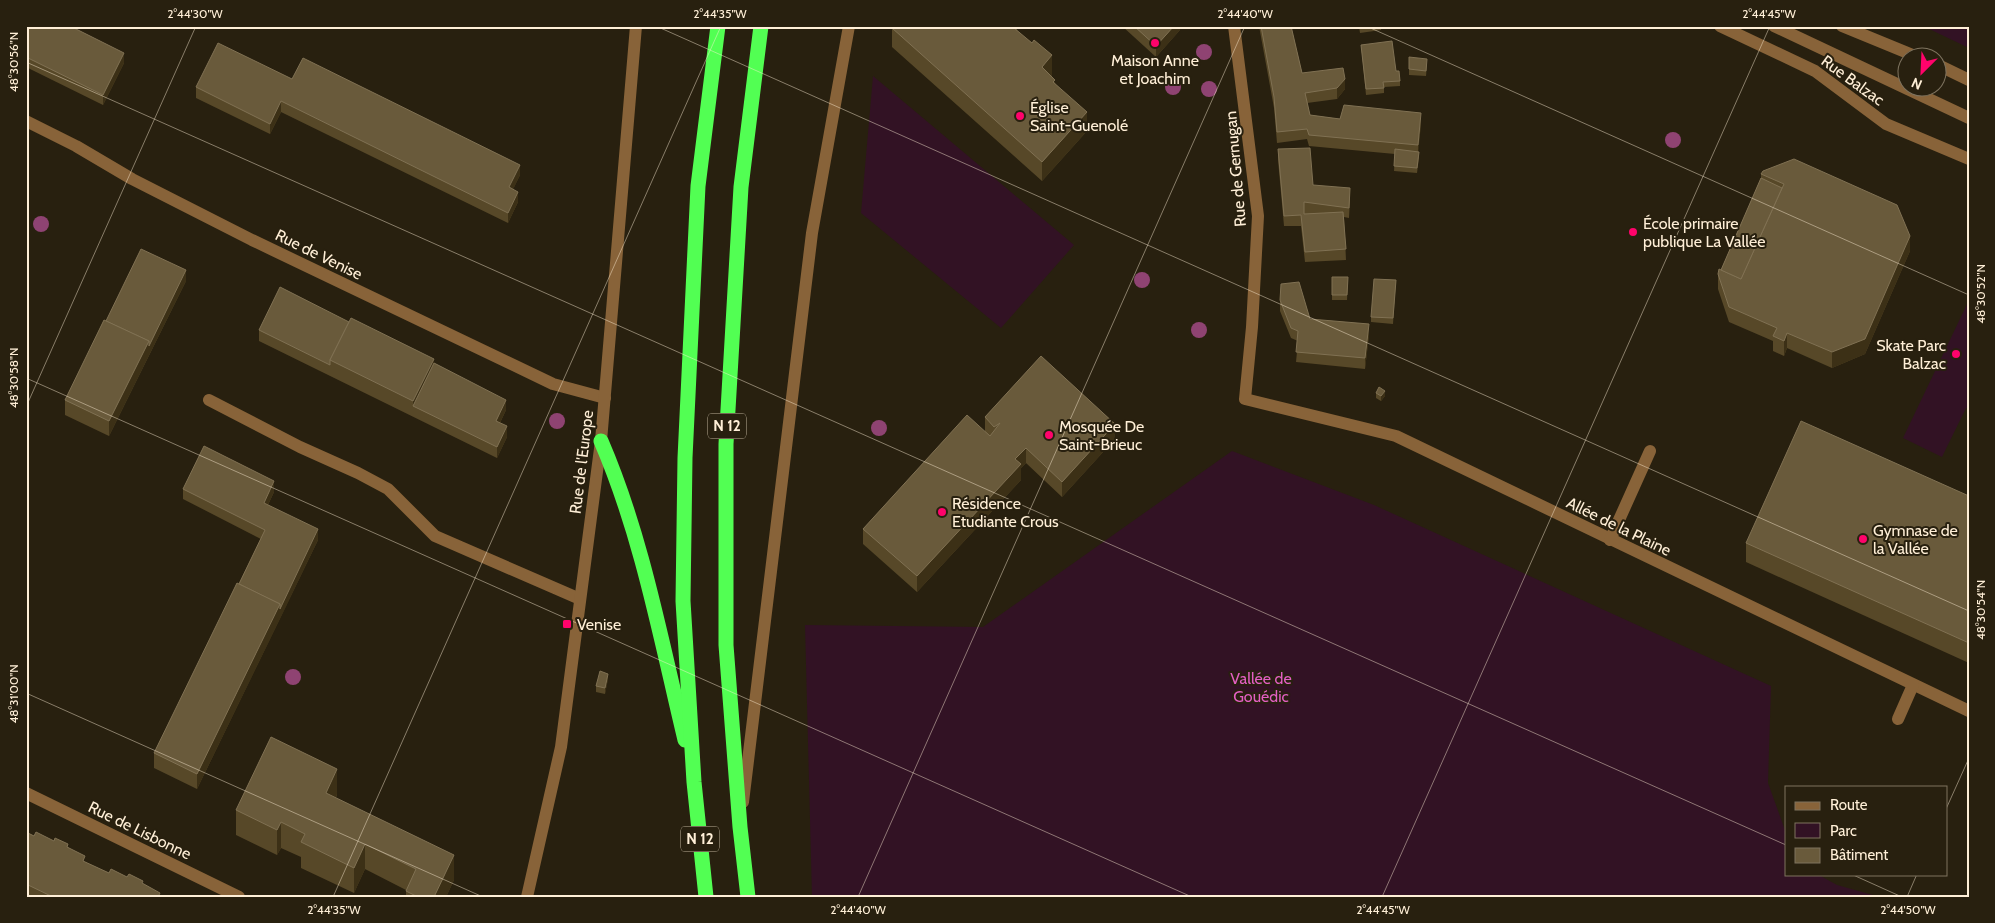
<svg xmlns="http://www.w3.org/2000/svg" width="1995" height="923" font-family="Cabin,sans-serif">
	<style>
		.green { fill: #321224 }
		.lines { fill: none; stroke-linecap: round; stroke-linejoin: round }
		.minor { stroke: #886339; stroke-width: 12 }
		.highway { stroke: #52ff53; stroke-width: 15 }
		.tree { fill: #8f4372 }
		.wall { fill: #574828 }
		.shaded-wall { fill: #3c3016 }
		.building { fill: #695a3b; stroke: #807153 }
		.ticks { fill: none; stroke: #ffefd7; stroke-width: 1; stroke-opacity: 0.45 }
		.poi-dot { fill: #ff036b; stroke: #28200f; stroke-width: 2 }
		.labels { text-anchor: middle; stroke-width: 4; stroke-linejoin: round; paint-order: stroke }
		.shield { fill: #28200f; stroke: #beb19b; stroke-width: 1 }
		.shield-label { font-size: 15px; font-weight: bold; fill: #ffefd7 }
		.poi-label { font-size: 16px; fill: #ffefd7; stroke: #28200f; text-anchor: start }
		.street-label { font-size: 16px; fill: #ffefd7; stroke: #28200f }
		.park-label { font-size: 16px; fill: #e35fc3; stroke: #28200f }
		.neatline { fill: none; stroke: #ffefd7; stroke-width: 2 }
		.ticks-label { font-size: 12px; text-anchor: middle; fill: #ffefd7 }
	</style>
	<rect width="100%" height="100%" fill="#28200f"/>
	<g class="green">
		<polygon points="1923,26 1969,26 1969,48"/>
		<polygon points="873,76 1074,245 1001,328 861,213"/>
		<polygon points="1969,300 1969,409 1966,408 1942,457 1903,438"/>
		<polygon points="1232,451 1374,505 1771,686 1768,783 1786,833 1786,874 1817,874 1837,885 1880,897 812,897 805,625 983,627"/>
	</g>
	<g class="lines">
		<g class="minor">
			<polyline points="1234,26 1258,216 1252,327 1245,399 1396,436 1969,711"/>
			<polyline points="1720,26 1815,71 1886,124 1969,159"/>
			<polyline points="1774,26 1969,118"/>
			<polyline points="1842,26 1920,58"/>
			<polyline points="1938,65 1969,80"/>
			<polyline points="26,121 76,146 132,179 252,240 553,384 605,398"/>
			<polyline points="209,400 300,447 358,473 388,489 435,536 580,599"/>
			<polyline points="1610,540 1650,451"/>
			<polyline points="1898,719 1913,685"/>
			<polyline points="26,793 239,897"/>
			<polyline points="743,802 812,233 849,26"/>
			<polyline points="527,897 561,747 601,441 636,26"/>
		</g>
		<g class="highway">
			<path d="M601,441C642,536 661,640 685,740"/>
			<polyline points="706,897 694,782 683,601 685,458 698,186 718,26"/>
			<polyline points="748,897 740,827 726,645 726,444 741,187 761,26"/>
		</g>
	</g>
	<g class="tree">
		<circle cx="1204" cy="52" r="8"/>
		<circle cx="1173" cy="87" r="8"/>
		<circle cx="1209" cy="89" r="8"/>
		<circle cx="1673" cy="140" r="8"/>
		<circle cx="41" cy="224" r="8"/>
		<circle cx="1142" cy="280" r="8"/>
		<circle cx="1199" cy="330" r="8"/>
		<circle cx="557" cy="421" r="8"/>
		<circle cx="879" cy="428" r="8"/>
		<circle cx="293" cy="677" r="8"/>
	</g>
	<g class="wall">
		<polygon points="26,26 124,63 103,105 26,67"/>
		<polygon points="1017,26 1017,30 1052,75 1051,76 1055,83 1087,131 1042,181 892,47 892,28"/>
		<polygon points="1122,26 1180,26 1180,30 1156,57"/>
		<polygon points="1259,26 1291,26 1302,73 1345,89 1337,99 1307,103 1310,115 1340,119 1421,124 1418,151 1419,157 1417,173 1394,171 1395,154 1309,146 1307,139 1277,143 1274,108"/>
		<polygon points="1359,26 1381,26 1381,30 1360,33"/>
		<polygon points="1361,45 1396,71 1400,81 1400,86 1384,87 1384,93 1366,95"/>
		<polygon points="1409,57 1427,64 1426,76 1409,75"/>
		<polygon points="292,79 520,175 513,189 518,202 508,223 281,112 270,134 196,98 196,87"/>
		<polygon points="1278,149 1313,185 1350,199 1349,218 1344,217 1346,260 1305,262 1301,226 1284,226 1278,160"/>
		<polygon points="1763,171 1910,251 1865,354 1832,368 1787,348 1784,356 1773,351 1773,341 1729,322 1718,289 1718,274 1721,270 1761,178 1761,174"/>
		<polygon points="1332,277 1348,277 1347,300 1332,300"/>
		<polygon points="1396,280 1393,324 1371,322 1371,317"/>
		<polygon points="186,281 109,436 65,415 65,400 106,321"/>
		<polygon points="1280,300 1310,319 1369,335 1365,369 1296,362 1298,341 1291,338 1280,311"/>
		<polygon points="259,330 434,363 506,410 500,423 507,437 497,458 259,341"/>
		<polygon points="1376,393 1385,396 1381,401 1376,398"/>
		<polygon points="985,417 1115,439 1062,497 1026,463 1021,468 1021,480 917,592 863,544 863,529 985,431"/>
		<polygon points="183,489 274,492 268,505 318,540 197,789 154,768 154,753 261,539 183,499"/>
		<polygon points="1969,496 1969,663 1746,562 1746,543"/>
		<polygon points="608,679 605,694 596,692 596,686"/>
		<polygon points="337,794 336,798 454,880 446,897 406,897 406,890 365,869 354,893 301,868 301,857 281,848 277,855 236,835 236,810"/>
		<polygon points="26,832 34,836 68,847 85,862 109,873 127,877 143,884 160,897 26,897"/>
	</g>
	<g class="shaded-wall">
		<polygon points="1174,26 1180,26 1180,30 1156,57 1156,46"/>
		<polygon points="124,53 124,63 103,105 103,95"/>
		<polygon points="1052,55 1052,75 1042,86 1042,67"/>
		<polygon points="1345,79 1345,89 1337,99 1337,88"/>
		<polygon points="281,101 281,112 270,134 270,124"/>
		<polygon points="1087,112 1087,131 1042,181 1042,162"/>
		<polygon points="1421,113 1421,124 1418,156 1418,145"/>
		<polygon points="520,165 520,175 509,198 509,187"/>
		<polygon points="518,192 518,202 508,223 508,213"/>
		<polygon points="1910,236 1910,251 1865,354 1832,368 1832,352"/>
		<polygon points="186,270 186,281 109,436 109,421 149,341"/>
		<polygon points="1369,324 1369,335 1365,369 1365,358"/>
		<polygon points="1787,333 1787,348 1784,356 1784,341"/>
		<polygon points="434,359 434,374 413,406 413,401"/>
		<polygon points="1385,391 1385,396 1381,401 1381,396"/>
		<polygon points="506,400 506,410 496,431 496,421"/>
		<polygon points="1115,424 1115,439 1062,497 1062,482"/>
		<polygon points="507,426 507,437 497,458 497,447"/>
		<polygon points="1026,448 1026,463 1021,468 1021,480 917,592 917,576 1015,459"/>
		<polygon points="274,481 274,492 264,513 264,503"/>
		<polygon points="318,529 318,540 280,619 280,609"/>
		<polygon points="280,604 280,619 197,789 197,774"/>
		<polygon points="608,674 608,679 605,694 605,688"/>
		<polygon points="337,769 337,794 326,818 326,793"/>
		<polygon points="281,822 281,848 277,855 277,830"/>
		<polygon points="365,844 365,869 354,893 354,868"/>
		<polygon points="454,855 454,880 446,897 434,897"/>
	</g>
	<g class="building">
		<polygon points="26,26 70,26 124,53 103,95 26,57"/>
		<polygon points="894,26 1015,26 1014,28 1032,43 1034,40 1052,55 1042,67 1055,80 1053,82 1087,112 1042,162 892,28"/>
		<polygon points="1134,26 1174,26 1156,46"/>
		<polygon points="1261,26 1291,26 1302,73 1343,68 1345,79 1337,88 1305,93 1310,115 1340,119 1344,105 1421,113 1418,145 1309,135 1307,129 1277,132 1274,97"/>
		<polygon points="1392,41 1396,71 1399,71 1400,81 1383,82 1384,88 1366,89 1361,45"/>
		<polygon points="218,43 292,79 303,58 520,165 509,187 518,192 508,213 281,101 270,124 196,87"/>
		<polygon points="1409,57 1427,59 1426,71 1409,69"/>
		<polygon points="1310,148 1313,185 1350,188 1349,208 1304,202 1304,214 1343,212 1346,249 1305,252 1301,215 1284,216 1278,149"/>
		<polygon points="1395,149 1419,152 1417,168 1394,166"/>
		<polygon points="1794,159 1897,205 1910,236 1865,339 1832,352 1787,333 1784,341 1773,336 1777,328 1729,307 1718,274 1719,269 1741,279 1784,184 1761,174 1763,171"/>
		<polygon points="1761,178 1782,188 1741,279 1721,270"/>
		<polygon points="141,249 186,270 149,346 149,341 106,321"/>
		<polygon points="1332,277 1348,277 1347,295 1332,295"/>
		<polygon points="1374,279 1396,280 1393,318 1371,317"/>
		<polygon points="1299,282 1310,319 1369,324 1365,358 1296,352 1298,331 1291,328 1280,300 1281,284"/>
		<polygon points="280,287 349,322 330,360 330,365 259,330"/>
		<polygon points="351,318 434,359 413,401 330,360"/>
		<polygon points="104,320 149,341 109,421 65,400"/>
		<polygon points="1041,356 1115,424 1062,482 1026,448 1015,459 1021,464 917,576 863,529 967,415 990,436 1000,423 994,427 985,417"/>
		<polygon points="434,363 506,400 496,421 507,426 497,447 413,406"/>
		<polygon points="1379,387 1385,391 1381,396 1376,393"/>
		<polygon points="1801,421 1969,496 1969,643 1746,543"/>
		<polygon points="204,446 274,481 264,503 318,529 280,609 280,604 239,584 265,530 183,489"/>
		<polygon points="237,583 280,604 197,774 154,753"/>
		<polygon points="600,671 608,674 605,688 596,686"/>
		<polygon points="271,737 337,769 326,793 454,855 434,897 418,897 406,891 416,869 365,844 354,868 301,842 305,834 281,822 277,830 236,810"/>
		<polygon points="26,832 34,836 36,832 54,841 55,838 68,844 67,847 85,856 83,861 109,873 111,869 127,877 129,874 143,881 142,883 160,893 158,897 53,897 26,884"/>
	</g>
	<path class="ticks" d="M656,26L1969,611M1366,26L1969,295M26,62L1786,845M26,378L1192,897M26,407L196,26M26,693L483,897M1946,809L1969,758M1851,874L1902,897M333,897L721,26M858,897L1245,26M1382,897L1770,26M1907,897L1917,874"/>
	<g class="poi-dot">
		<circle cx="1155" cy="43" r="5"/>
		<circle cx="1020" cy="116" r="5"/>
		<circle cx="1633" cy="232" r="5"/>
		<circle cx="1956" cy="354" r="5"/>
		<circle cx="1049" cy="435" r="5"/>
		<circle cx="942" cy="512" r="5"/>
		<circle cx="1863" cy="539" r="5"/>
		<rect x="562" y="619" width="10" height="10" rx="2.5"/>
	</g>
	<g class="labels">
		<g class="shield">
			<rect x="708" y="413.5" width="38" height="25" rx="4"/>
			<rect x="681" y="826.5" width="38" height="25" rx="4"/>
		</g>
		<g class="shield-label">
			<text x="727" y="431">N 12</text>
			<text x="700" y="844">N 12</text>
		</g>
		<g class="poi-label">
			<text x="1155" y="66" text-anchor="middle">Maison Anne<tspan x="1155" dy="18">et Joachim</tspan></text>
			<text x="1030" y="113">Église<tspan x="1030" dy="18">Saint-Guenolé</tspan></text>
			<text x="1643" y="229">École primaire<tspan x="1643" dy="18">publique La Vallée</tspan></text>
			<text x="1946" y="351" text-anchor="end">Skate Parc<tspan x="1946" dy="18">Balzac</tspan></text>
			<text x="1059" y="432">Mosquée De<tspan x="1059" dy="18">Saint-Brieuc</tspan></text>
			<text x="952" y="509">Résidence<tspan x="952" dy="18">Etudiante Crous</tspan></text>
			<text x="1873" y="536">Gymnase de<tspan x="1873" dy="18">la Vallée</tspan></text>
			<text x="577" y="630">Venise</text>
		</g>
		<g class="street-label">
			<text transform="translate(1853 80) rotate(36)" y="6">Rue Balzac</text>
			<text transform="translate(1235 169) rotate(-95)" y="6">Rue de Gernugan</text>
			<text transform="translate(319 254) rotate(26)" y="6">Rue de Venise</text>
			<text transform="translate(581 462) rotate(-83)" y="6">Rue de l'Europe</text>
			<text transform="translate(1619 526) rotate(26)" y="6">Allée de la Plaine</text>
			<text transform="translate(140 830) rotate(26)" y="6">Rue de Lisbonne</text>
		</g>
		<g class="park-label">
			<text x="1261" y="684">Vallée de<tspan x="1261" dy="18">Gouédic</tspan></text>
		</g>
	</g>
	<rect width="1995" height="923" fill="none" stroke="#28200f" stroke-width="55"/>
	<rect x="1785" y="786" width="162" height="90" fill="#28200f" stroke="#7e735f"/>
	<rect x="1795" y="802" width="25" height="8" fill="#886339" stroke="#7e735f"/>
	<text x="1830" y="810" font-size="15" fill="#ffefd7">Route</text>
	<rect x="1795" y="823" width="25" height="15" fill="#321224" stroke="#7e735f"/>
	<text x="1830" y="836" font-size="15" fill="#ffefd7">Parc</text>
	<rect x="1795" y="848" width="25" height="15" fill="#695a3b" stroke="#7e735f"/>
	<text x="1830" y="860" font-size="15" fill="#ffefd7">Bâtiment</text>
	<g transform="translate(1922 72) rotate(204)"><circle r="24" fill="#28200f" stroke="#7e735f"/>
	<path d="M0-4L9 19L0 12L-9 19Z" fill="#ff036b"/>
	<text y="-8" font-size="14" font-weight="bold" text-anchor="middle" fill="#ffefd7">N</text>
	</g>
	<rect x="28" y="28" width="1940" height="868" class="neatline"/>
	<g class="ticks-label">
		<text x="195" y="18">2°44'30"W</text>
		<text x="720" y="18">2°44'35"W</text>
		<text x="1245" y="18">2°44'40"W</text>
		<text x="1769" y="18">2°44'45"W</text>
		<text transform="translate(14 62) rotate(-90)" y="4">48°30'56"N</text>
		<text transform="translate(1981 294) rotate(-90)" y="4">48°30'52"N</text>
		<text transform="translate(14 378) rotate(-90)" y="4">48°30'58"N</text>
		<text transform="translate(1981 610) rotate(-90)" y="4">48°30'54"N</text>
		<text transform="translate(14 694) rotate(-90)" y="4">48°31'00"N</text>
		<text x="334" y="914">2°44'35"W</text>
		<text x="858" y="914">2°44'40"W</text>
		<text x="1383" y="914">2°44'45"W</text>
		<text x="1908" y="914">2°44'50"W</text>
	</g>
</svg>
